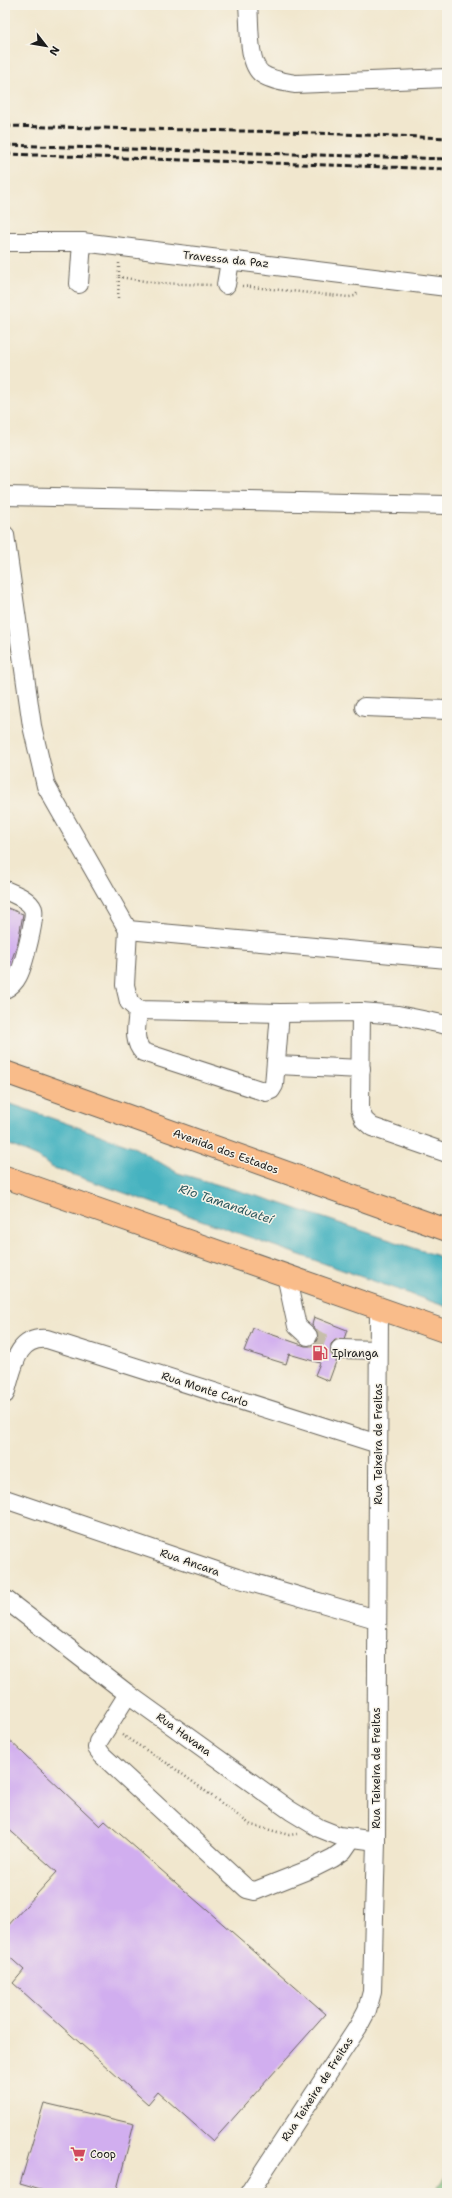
<svg xmlns="http://www.w3.org/2000/svg" width="452" height="2198" font-family="'Shantell Sans',sans-serif">
	<style>
		.forest { fill: #7dbd7e; stroke: #4c6c4d }
		.water { fill: #44b2c0; stroke: #30676e }
		.building { fill: #d1aeef }
		.lines { fill: none; stroke-linecap: round; stroke-linejoin: round }
		.minor-tunnel { stroke: #c6beaa; stroke-width: 18; stroke-dasharray: 18 9; stroke-linecap: butt }
		.minor-casing { stroke: #67635a; stroke-width: 20 }
		.highway-casing { stroke: #67635a; stroke-width: 24 }
		.path { stroke: #67635a; stroke-width: 2.5; stroke-dasharray: 1 3; stroke-linecap: butt }
		.minor { stroke: #fff; stroke-width: 18 }
		.highway { stroke: #f9bc8a; stroke-width: 22 }
		.rail { stroke: #1c1c1c; stroke-width: 3; stroke-dasharray: 6 3; stroke-linecap: butt }
		.labels { text-anchor: middle; stroke-width: 3; stroke-linejoin: round; paint-order: stroke }
		.street-label { font-size: 11px; fill: #1c1c1c; stroke: #f7f3e8 }
		.poi-label { font-size: 11px; fill: #1c1c1c; stroke: #f7f3e8; text-anchor: start }
		.water-label { font-size: 12px; font-style: italic; fill: #2c585e; stroke: #f7f3e8 }
	</style>
	<rect width="100%" height="100%" fill="#f7f3e8"/>
	<filter id="ink" filterUnits="userSpaceOnUse"><feTurbulence type="fractalNoise" baseFrequency=".025" numOctaves="2"/><feDisplacementMap in="SourceGraphic" scale="8" xChannelSelector="R" yChannelSelector="G"/><feConvolveMatrix kernelMatrix="1 2 1 2 8 2 1 2 1" color-interpolation-filters="sRGB"/></filter>
	<filter id="wash" filterUnits="userSpaceOnUse"><feTurbulence type="fractalNoise" baseFrequency=".012" numOctaves="4" result="noise"/><feDisplacementMap in="SourceGraphic" scale="16" xChannelSelector="R" yChannelSelector="G"/><feGaussianBlur stdDeviation="0.9" result="paint"/><feColorMatrix in="noise" values="0 0 0 0 0 0 0 0 0 0 0 0 0 0 0 0 0 1.4 0 .05"/><feComposite in="paint" operator="in"/></filter>
	<g filter="url(#wash)">
		<rect width="100%" height="100%" fill="#f1e7ce"/>
		<polygon class="forest" points="447,2175 447,2193 435,2191"/>
		<polygon class="water" points="5,1102 132,1146 178,1173 270,1200 447,1259 447,1307 51,1167 38,1157 5,1143"/>
		<g id="blocks">
			<g class="building">
				<polygon points="5,907 23,914 18,942 7,973 5,972"/>
				<polygon points="314,1317 347,1330 344,1339 335,1340 331,1344 331,1354 337,1359 329,1381 315,1375 320,1363 289,1354 286,1364 244,1351 253,1328 305,1346 312,1346 318,1338 318,1332 312,1325"/>
				<polygon points="5,1736 100,1826 105,1821 326,2014 213,2141 158,2092 148,2104 13,1983 24,1970 5,1953 5,1929 57,1872 5,1826"/>
				<polygon points="44,2103 134,2124 116,2193 51,2193 20,2184"/>
			</g>
		</g>
	</g>
	<g filter="url(#ink)">
		<use href="#blocks" fill-opacity="0" stroke="#67635a" stroke-width="1"/>
		<g class="lines">
			<polyline class="minor-tunnel" points="308,1336 340,1349"/>
			<defs>
				<g id="minor">
					<path d="M248,5C250,23 247,63 262,74C270,80 285,82 295,84L447,78"/>
					<polyline points="5,242 82,242 447,287"/>
					<polyline points="79,284 82,242"/>
					<polyline points="226,285 230,261"/>
					<polyline points="5,496 447,505"/>
					<polyline points="5,535 32,726 46,786 128,930 447,959"/>
					<polyline points="364,707 447,710"/>
					<path d="M5,890C14,894 29,899 33,909C36,918 23,967 18,976C15,982 11,986 5,989"/>
					<polyline points="128,930 125,985 129,1002 138,1010 280,1013 361,1012 398,1015 447,1025"/>
					<path d="M138,1010C137,1026 132,1040 143,1052L266,1092L271,1090L274,1085L280,1013"/>
					<polyline points="361,1012 360,1109 364,1120 372,1127 447,1153"/>
					<polyline points="277,1065 361,1069"/>
					<polyline points="286,1275 297,1326 308,1336"/>
					<polyline points="340,1349 378,1350"/>
					<path d="M5,1394C13,1370 15,1336 47,1339L378,1444"/>
					<polyline points="5,1499 237,1578 376,1619"/>
					<polyline points="5,1599 128,1694 291,1811 319,1828 339,1836 376,1841"/>
					<polyline points="128,1694 98,1742 97,1748 102,1755 247,1889 255,1891 313,1868 333,1858 343,1851 352,1838"/>
					<polyline points="249,2193 358,2027 367,2010 372,1992 376,1841 379,1308"/>
				</g>
				<g id="highway">
					<polyline points="5,1072 447,1230"/>
					<polyline points="5,1177 447,1332"/>
				</g>
			</defs>
			<use href="#minor" class="minor-casing"/>
			<use href="#highway" class="highway-casing"/>
			<g class="path">
				<polyline points="119,263 119,277"/>
				<polyline points="242,286 349,297 355,296 358,292"/>
				<polyline points="118,298 119,277 157,283 211,285"/>
				<polyline points="122,1735 170,1765 251,1825 289,1835 297,1834"/>
			</g>
			<use href="#minor" class="minor"/>
			<use href="#highway" class="highway"/>
			<g class="rail">
				<polyline points="5,126 287,132 447,138"/>
				<polyline points="5,145 447,159"/>
				<polyline points="5,154 447,169"/>
			</g>
		</g>
	</g>
	<defs>
		<symbol id="fuel-bare" viewBox="-9 -9 18 18"><path d="M-5.5-6h7V0h2V4h1.3V-2.5L3-4.5l.8-.8L6-3V5H2.5V1h-1V6h-7ZM-4.2-4.7v3.2H.2V-4.7Z" fill="#d1495b" stroke="#f7f3e8" stroke-width="2.5" paint-order="stroke"/></symbol>
		<symbol id="supermarket-bare" viewBox="-9 -9 18 18"><path d="M-6-5.5h2.5l.6 2H6L4.5 2H-2.5L-4.4-4H-6ZM-1.5 3.2a1.3 1.3 0 1 0 .1 0ZM3 3.2a1.3 1.3 0 1 0 .1 0Z" fill="#d1495b" stroke="#f7f3e8" stroke-width="2.5" paint-order="stroke"/></symbol>
	</defs>
	<g fill-rule="evenodd">
		<use href="#fuel-bare" x="309" y="1342" width="22" height="22"/>
		<use href="#supermarket-bare" x="67" y="2143" width="22" height="22"/>
	</g>
	<g class="labels">
		<g class="street-label">
			<text transform="translate(226 259) rotate(6)" y="4">Travessa da Paz</text>
			<text transform="translate(226 1151) rotate(20)" y="4">Avenida dos Estados</text>
			<text transform="translate(205 1389) rotate(18)" y="4">Rua Monte Carlo</text>
			<text transform="translate(378 1444) rotate(-90)" y="4">Rua Teixeira de Freitas</text>
			<text transform="translate(190 1562) rotate(19)" y="4">Rua Ancara</text>
			<text transform="translate(184 1734) rotate(36)" y="4">Rua Havana</text>
			<text transform="translate(376 1768) rotate(-90)" y="4">Rua Teixeira de Freitas</text>
			<text transform="translate(317 2089) rotate(-57)" y="4">Rua Teixeira de Freitas</text>
		</g>
		<g class="poi-label">
			<text x="332" y="1357">Ipiranga</text>
			<text x="90" y="2158">Coop</text>
		</g>
		<g class="water-label">
			<text transform="translate(226 1204) rotate(19)" y="4">Rio Tamanduateí</text>
		</g>
	</g>
	<rect width="452" height="2198" fill="none" stroke="#f7f3e8" stroke-width="20"/>
	<g transform="translate(46 46) rotate(121)" stroke="#f7f3e8" stroke-width="3" paint-order="stroke">
	<path d="M0-3L7 15L0 10L-7 15Z" fill="#1c1c1c"/>
	<text y="-6" font-size="11" font-weight="bold" text-anchor="middle" fill="#1c1c1c">N</text>
	</g>
</svg>
